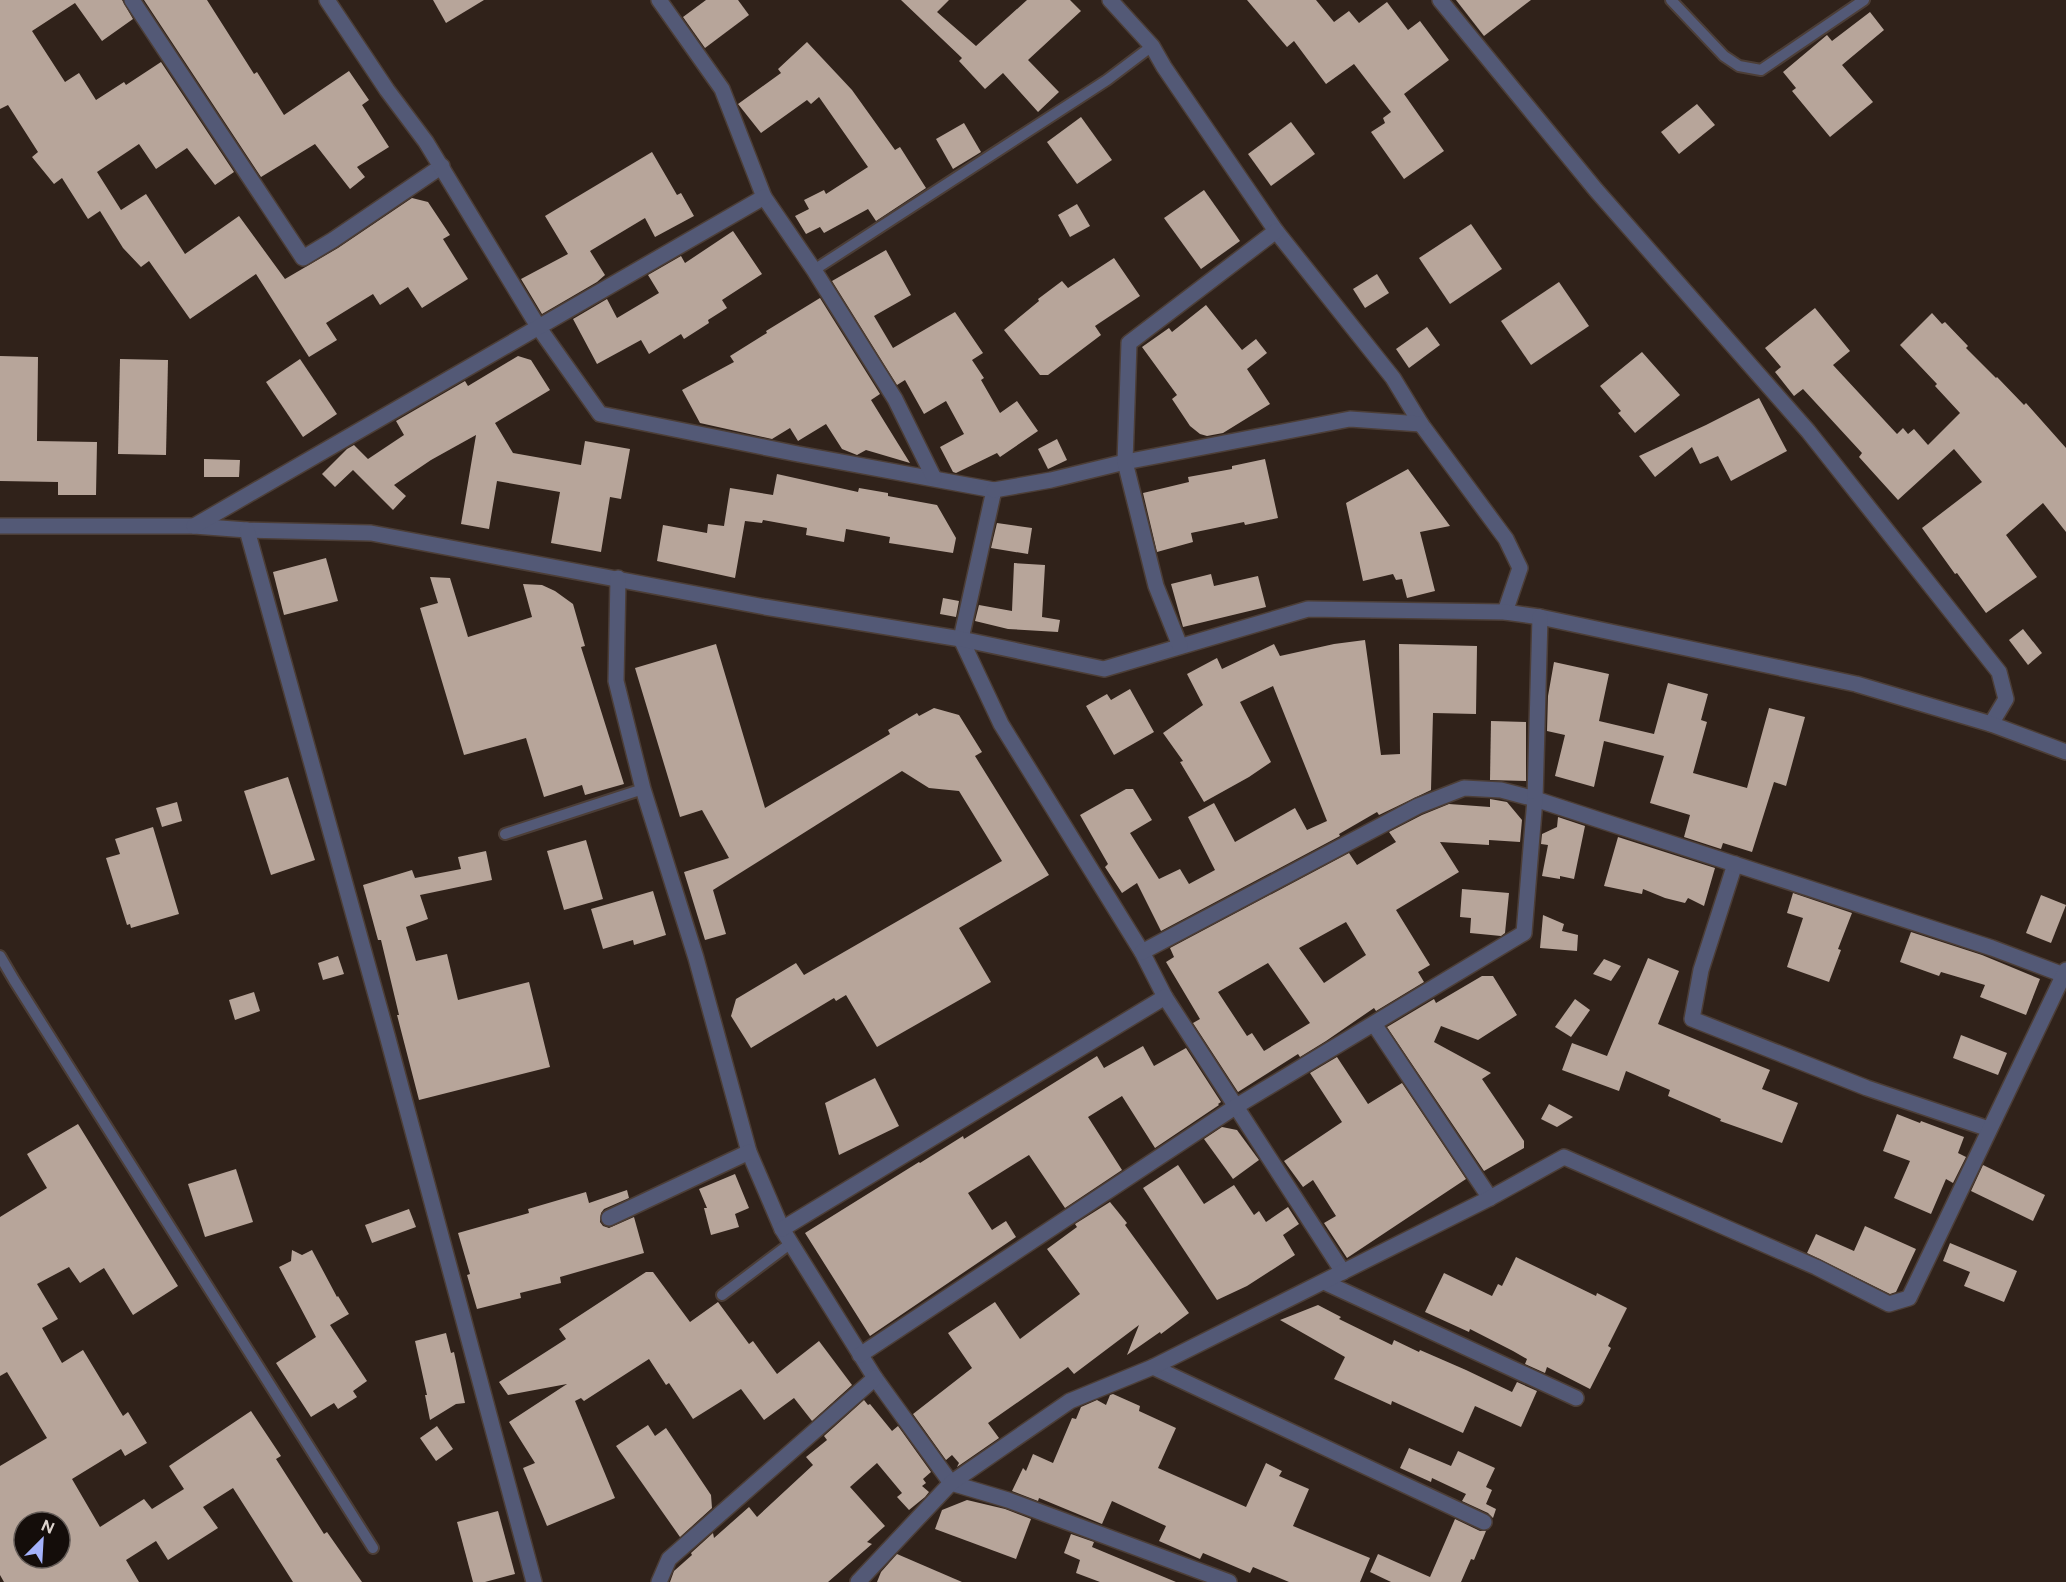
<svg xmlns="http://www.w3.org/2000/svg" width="2066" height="1582" font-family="Figtree,sans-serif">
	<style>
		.building { fill: #b7a59a; fill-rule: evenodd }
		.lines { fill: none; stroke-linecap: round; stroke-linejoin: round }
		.lane-casing { stroke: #4c3e37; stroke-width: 14 }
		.street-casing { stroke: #4c3e37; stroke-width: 18 }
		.lane { stroke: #535976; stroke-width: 10 }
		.street { stroke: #535976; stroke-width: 15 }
	</style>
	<rect width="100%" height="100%" fill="#30221a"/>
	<g class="building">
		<polygon points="0,0 122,0 133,19 102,41 75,3 32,31 65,82 79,73 96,100 124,82 126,85 161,62 234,172 215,185 187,148 156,169 139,144 97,172 121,210 146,194 185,254 239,216 285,279 338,248 412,198 428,202 450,235 443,239 468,279 422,308 408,287 380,305 373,294 326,323 337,340 309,357 256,274 190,319 149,261 141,267 123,248 100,211 88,219 62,178 54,184 32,157 38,152 8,105 0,109"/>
		<polygon points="144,0 207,0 254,74 257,72 284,115 349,71 369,100 362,105 389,147 357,167 365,177 350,189 315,144 261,177"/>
		<polygon points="433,0 484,0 446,23"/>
		<polygon points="706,0 738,0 749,15 705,48 683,17"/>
		<polygon points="901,0 949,0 937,12 976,46 1027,0 1070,0 1081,11 1028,60 1059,92 1038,112 1003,73 985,89 959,61 962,58"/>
		<polygon points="1247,0 1316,0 1334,22 1349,11 1359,23 1387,2 1408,30 1420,21 1449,60 1404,94 1444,151 1404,179 1371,132 1385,123 1383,118 1391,112 1354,64 1326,84 1294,41 1287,47"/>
		<polygon points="1456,0 1531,0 1484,36"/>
		<polygon points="1870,12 1884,30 1842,65 1873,102 1830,137 1792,91 1796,88 1783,72 1827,35 1832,41"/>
		<polygon points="807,42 852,90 895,150 900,147 926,188 876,221 868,209 824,233 820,227 806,234 795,216 809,209 804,200 824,190 826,194 868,167 819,97 811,104 807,100 761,133 738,104 781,73 778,69"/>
		<polygon points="1697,104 1715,125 1679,154 1661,132"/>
		<polygon points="1081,117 1112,160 1077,184 1047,142"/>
		<polygon points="1291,122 1315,154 1271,186 1248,154"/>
		<polygon points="964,123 981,152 953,169 936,139"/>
		<polygon points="652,152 677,195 681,193 694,216 655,237 645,218 590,251 605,275 597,282 542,314 521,279 568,254 545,216"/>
		<polygon points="1204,190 1240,241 1201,269 1164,218"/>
		<polygon points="1077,204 1090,226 1070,237 1058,215"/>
		<polygon points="1471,224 1502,269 1450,304 1419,258"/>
		<polygon points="733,231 762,274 722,300 727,308 708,320 709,323 684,339 681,334 649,354 641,340 597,364 573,319 607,299 617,318 659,293 648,275 681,256 685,263"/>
		<polygon points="886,250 911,295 874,316 893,348 955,312 983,353 972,360 984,378 981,380 1000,413 1017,401 1038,431 1000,457 997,453 956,473 953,472 940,447 964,434 946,401 924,414 905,380 897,385 832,281"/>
		<polygon points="1114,258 1140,296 1095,326 1101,335 1048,375 1040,375 1004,330 1039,301 1038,299 1062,281 1068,288"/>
		<polygon points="1377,274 1389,293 1365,308 1353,289"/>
		<polygon points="1559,282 1589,326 1531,365 1501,321"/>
		<polygon points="820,298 880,394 871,400 910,463 866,450 857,455 842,449 826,424 798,441 790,428 772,439 700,423 682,390 734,362 730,356 767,333 766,331"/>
		<polygon points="1206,305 1242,350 1256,339 1267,353 1247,369 1270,404 1223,433 1207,436 1200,434 1190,426 1172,399 1177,395 1142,347 1169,328 1172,332"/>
		<polygon points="1815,308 1850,351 1833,365 1897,434 1903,428 1908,434 1914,429 1928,445 1960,413 1935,386 1937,384 1900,345 1932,313 1942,324 1945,322 1968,346 1966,348 1996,378 1997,377 2024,405 2026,403 2066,448 2066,532 2043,503 2006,535 2037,577 1986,613 1957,573 1955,574 1922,528 1982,482 1954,449 1898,500 1859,457 1862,453 1803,389 1794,396 1775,372 1781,367 1765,348"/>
		<polygon points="1427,327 1440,345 1409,368 1396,349"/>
		<polygon points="1642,352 1680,395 1635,433 1618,413 1621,411 1600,386"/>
		<polygon points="0,356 38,357 37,441 97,442 96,495 58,495 58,482 0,481"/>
		<polygon points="518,356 531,360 550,390 495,423 513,453 581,465 585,441 630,449 621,499 610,497 601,552 551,543 560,492 497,481 489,529 461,524 476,435 431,460 394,485 406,496 393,510 353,470 335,487 322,474 347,449 354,445 368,459 404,435 396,421 465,381 468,386"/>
		<polygon points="120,359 168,360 166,455 118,454"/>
		<polygon points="300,359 337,414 303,437 266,382"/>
		<polygon points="1759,398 1787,451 1731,481 1718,456 1700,464 1692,447 1655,477 1639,456 1706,425"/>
		<polygon points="1057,439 1067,460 1048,469 1038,449"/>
		<polygon points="204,459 240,460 239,477 204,477"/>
		<polygon points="1265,459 1278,518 1245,525 1244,522 1191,533 1193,542 1157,552 1143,493 1189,482 1188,477 1232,469 1232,466"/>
		<polygon points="1408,469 1450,526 1420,532 1435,591 1407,598 1402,579 1396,580 1393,574 1363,581 1346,503"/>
		<polygon points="777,474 858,492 859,488 888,493 888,496 937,505 956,538 953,553 889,543 890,537 846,529 844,542 806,535 807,528 763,520 762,523 745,521 735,578 657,561 663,525 707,533 708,524 724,526 730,488 773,495"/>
		<polygon points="997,523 1032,528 1028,554 991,548"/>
		<polygon points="326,558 338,601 284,615 273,572"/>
		<polygon points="1014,563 1045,565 1042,617 1060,620 1058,632 1008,629 975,621 979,605 1012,611"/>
		<polygon points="1211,574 1214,586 1258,576 1266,607 1183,627 1171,584"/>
		<polygon points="430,577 450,578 468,637 532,617 523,584 542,585 555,591 573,604 585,646 581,647 624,784 585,795 582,785 544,797 526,738 464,755 420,608 438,603"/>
		<polygon points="943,598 959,601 956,617 940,614"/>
		<polygon points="2023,629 2042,653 2028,665 2009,640"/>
		<polygon points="1365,640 1381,755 1400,754 1399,644 1477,646 1476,714 1433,713 1431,790 1379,815 1377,812 1339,834 1340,836 1161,931 1137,883 1122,893 1105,867 1108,864 1080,815 1126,789 1133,789 1152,820 1130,833 1159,879 1180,869 1189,884 1215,870 1188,817 1214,803 1235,842 1295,808 1307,830 1327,821 1273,686 1240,702 1271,762 1249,777 1204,802 1180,762 1183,761 1163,733 1203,705 1187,674 1217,658 1222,669 1274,644 1280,656 1334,644"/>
		<polygon points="716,644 765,808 890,734 888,730 917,713 919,716 934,708 959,715 982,752 975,756 1049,875 959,928 991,982 877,1047 846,995 836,1001 834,998 751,1048 731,1016 736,999 796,963 804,975 1002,861 959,791 929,788 902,771 713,890 726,934 705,940 684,872 729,858 702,810 680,817 635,668"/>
		<polygon points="1554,662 1609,674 1599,721 1654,734 1668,683 1708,694 1701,720 1707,722 1693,773 1747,788 1769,708 1805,717 1786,786 1774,782 1752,852 1723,843 1721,849 1684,837 1690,815 1650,803 1664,756 1604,741 1594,787 1555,776 1565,735 1547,731 1548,696"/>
		<polygon points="1130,689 1154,732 1114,755 1086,706 1107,694 1111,700"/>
		<polygon points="1491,721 1526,722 1526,781 1490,780"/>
		<polygon points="288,777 315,860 271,875 244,791"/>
		<path d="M1490,799L1507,802L1522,820L1520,842L1489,840V845L1440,842L1459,872L1396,910L1430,965L1418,972L1424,982L1376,1011L1374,1008L1326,1041L1300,1057L1298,1054L1238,1092L1193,1023L1200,1019L1166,962L1174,957L1170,948L1349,853L1357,865L1396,842L1389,832L1422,815L1449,804L1490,807ZM1346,922L1366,955L1324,983L1299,948ZM1268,963L1310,1023L1264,1051L1252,1033L1247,1036L1218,992Z"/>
		<polygon points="177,802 182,821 162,827 156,808"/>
		<polygon points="1558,817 1585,826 1574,879 1560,876 1560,879 1542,876 1548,845 1541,844 1542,834 1557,827"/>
		<polygon points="153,827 179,914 131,928 130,924 127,925 106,858 120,854 115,839"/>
		<polygon points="1618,837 1715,868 1704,906 1688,898 1685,903 1665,898 1643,889 1642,894 1604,886"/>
		<polygon points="586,840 603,899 564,910 547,851"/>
		<polygon points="486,851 492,880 420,895 428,919 406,927 416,961 447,954 458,1000 529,982 550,1067 419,1100 397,1015 399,1015 381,940 378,940 363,885 412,870 415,878 461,869 458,857"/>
		<polygon points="1462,889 1509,893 1505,933 1501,936 1470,933 1471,918 1460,917"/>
		<polygon points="653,891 666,935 634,945 633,940 603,949 591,909"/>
		<polygon points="1793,893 1852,913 1838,949 1841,950 1829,982 1787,967 1803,918 1787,913"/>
		<polygon points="2041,895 2066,905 2051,943 2026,933"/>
		<polygon points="1543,915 1564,924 1562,931 1578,935 1577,951 1540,948"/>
		<polygon points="1911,932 1982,955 2040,979 2026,1015 1980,997 1985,985 1941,972 1939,976 1900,962"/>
		<polygon points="338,956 344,974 323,980 318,963"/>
		<polygon points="1648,958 1679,971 1658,1024 1770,1070 1762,1089 1798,1103 1782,1143 1720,1121 1721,1119 1668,1096 1670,1090 1626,1071 1619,1091 1562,1070 1572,1043 1607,1056"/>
		<polygon points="1604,959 1621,966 1611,981 1593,974"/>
		<polygon points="1482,976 1493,976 1517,1015 1478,1040 1441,1026 1434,1042 1491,1073 1482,1079 1524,1141 1524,1148 1484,1171 1387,1027 1434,999 1436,1003"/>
		<polygon points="254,992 260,1011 235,1020 229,1000"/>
		<polygon points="1575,999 1590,1010 1571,1037 1555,1027"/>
		<polygon points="1961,1035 2007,1053 1998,1075 1953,1058"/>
		<polygon points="1143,1046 1154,1066 1186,1048 1221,1102 1218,1104 1219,1105 1155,1148 1122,1096 1088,1117 1122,1170 1065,1208 1029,1155 968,1193 992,1230 1006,1221 1016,1237 870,1336 805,1233 919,1162 920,1163 963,1136 964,1139 1097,1056 1104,1068"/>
		<polygon points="1337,1057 1368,1104 1402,1083 1466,1179 1347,1258 1324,1223 1336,1216 1313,1180 1303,1187 1284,1161 1342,1122 1310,1073"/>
		<polygon points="875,1078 899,1126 839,1155 825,1103"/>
		<polygon points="1549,1104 1573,1117 1557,1127 1541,1119"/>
		<polygon points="1897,1114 1920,1123 1921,1121 1964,1137 1958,1153 1966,1157 1953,1183 1946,1179 1931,1214 1894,1198 1910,1161 1883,1151"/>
		<path d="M78,1124L178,1286L133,1315L104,1268L80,1283L69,1267L37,1284L58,1319L42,1328L62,1363L83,1350L123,1416L128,1412L147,1443L125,1456L121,1449L72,1479L100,1527L144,1499L152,1509L184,1489L169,1466L251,1411L281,1456L276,1459L324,1534L327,1532L362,1582H293L233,1488L203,1507L218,1528L168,1560L156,1541L126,1560L139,1582H4L0,1575V1466L47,1438L7,1372L0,1376V1217L47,1188L27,1154ZM24,1522H60V1558H24Z"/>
		<polygon points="1222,1127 1237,1130 1259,1160 1233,1179 1204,1139"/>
		<polygon points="1178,1165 1204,1204 1234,1185 1254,1215 1259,1211 1266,1222 1288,1207 1299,1224 1283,1235 1295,1255 1247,1286 1217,1300 1143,1188"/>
		<polygon points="1983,1165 2045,1195 2033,1221 1971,1191"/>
		<polygon points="236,1169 253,1222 205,1237 188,1184"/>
		<polygon points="735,1174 749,1208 735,1214 739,1227 711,1235 704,1208 707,1208 699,1189"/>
		<polygon points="627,1190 629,1198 604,1209 601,1213 600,1222 603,1226 609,1228 634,1217 644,1253 560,1277 561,1283 520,1293 521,1298 477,1309 467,1275 470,1274 458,1233 529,1213 528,1209 586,1192 589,1203"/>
		<polygon points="1110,1202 1127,1223 1125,1225 1189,1313 1161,1334 1160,1332 1127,1355 1139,1325 1074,1374 1068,1367 988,1423 999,1438 957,1467 959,1463 952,1455 946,1460 913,1414 972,1368 948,1333 995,1302 1020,1339 1080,1294 1047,1249 1077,1227 1075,1224"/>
		<polygon points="409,1209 416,1227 372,1243 365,1225"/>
		<polygon points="1865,1226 1916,1249 1896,1292 1890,1294 1807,1253 1816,1234 1854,1251"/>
		<polygon points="1950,1243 2017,1271 2004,1302 1964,1286 1970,1272 1943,1261"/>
		<polygon points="292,1250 302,1255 312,1250 337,1297 338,1296 349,1314 330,1325 367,1381 353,1391 357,1397 338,1409 334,1403 311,1417 276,1363 316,1337 279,1267 291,1261"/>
		<polygon points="1516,1257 1596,1296 1597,1293 1627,1308 1608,1346 1611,1348 1590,1389 1547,1367 1545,1373 1525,1364 1527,1359 1513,1351 1470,1329 1469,1332 1425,1312 1444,1273 1492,1296 1498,1284 1502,1286"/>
		<polygon points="646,1272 653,1272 690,1322 718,1302 749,1344 753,1341 777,1374 819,1341 852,1385 812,1421 794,1398 764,1420 741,1389 693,1419 669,1383 666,1385 649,1359 584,1401 581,1398 575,1401 615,1498 547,1526 523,1468 535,1463 509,1422 567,1384 508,1395 499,1382 566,1339 559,1329"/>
		<polygon points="1318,1305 1341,1317 1339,1319 1392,1345 1394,1340 1419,1352 1420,1350 1466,1370 1512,1392 1517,1382 1537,1391 1521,1427 1475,1406 1463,1433 1392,1401 1391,1405 1334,1379 1345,1357 1280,1320"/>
		<polygon points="446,1333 451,1353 454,1352 465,1403 456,1404 430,1420 425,1395 427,1395 415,1341"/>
		<polygon points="1113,1394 1140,1406 1139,1411 1176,1428 1158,1468 1246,1507 1266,1463 1282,1471 1279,1476 1309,1489 1293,1526 1370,1558 1360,1582 1289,1582 1253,1567 1250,1573 1203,1553 1200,1559 1159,1541 1166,1526 1112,1501 1102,1524 1039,1498 1038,1501 1012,1491 1023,1468 1026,1471 1033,1454 1053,1463 1072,1418 1076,1419 1081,1407 1097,1400 1106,1405 1110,1395"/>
		<polygon points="864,1400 868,1405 870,1404 892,1431 898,1426 931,1472 923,1479 926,1483 922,1486 929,1492 925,1497 909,1510 897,1497 902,1493 877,1463 850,1487 885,1526 867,1542 872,1544 828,1582 670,1582 674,1571 692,1555 691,1553 713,1533 714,1538 749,1507 757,1517 813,1465 806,1457 827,1440 824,1436"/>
		<polygon points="648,1425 655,1436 666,1428 711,1495 712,1508 680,1537 616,1446"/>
		<polygon points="437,1426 453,1449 436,1461 420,1438"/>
		<polygon points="1409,1448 1451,1466 1458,1451 1495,1468 1486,1487 1492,1490 1486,1504 1496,1509 1493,1518 1488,1513 1462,1501 1466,1494 1432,1478 1431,1482 1400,1468"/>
		<polygon points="967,1500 1005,1509 1031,1519 1016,1559 935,1529 942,1510"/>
		<polygon points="498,1511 515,1574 485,1582 473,1582 457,1522"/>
		<polygon points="1455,1519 1480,1531 1486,1531 1474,1560 1471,1559 1461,1582 1391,1582 1370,1572 1378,1554 1430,1577"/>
		<polygon points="1071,1534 1094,1542 1092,1547 1176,1582 1100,1582 1076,1573 1080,1560 1064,1553"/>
		<polygon points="897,1554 962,1582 877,1582 881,1572"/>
	</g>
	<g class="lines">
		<defs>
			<g id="lane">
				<polyline points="1671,0 1724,56 1739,66 1761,70 1864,0"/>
				<polyline points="814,270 1107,80 1152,46"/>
				<polyline points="505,834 643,789"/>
				<polyline points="0,956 14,980 373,1548"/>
				<polyline points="722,1295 791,1243"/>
			</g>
			<g id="street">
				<polyline points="132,0 303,258 333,240 442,166"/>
				<polyline points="327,0 387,90 426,142 539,328 600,414 798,454 994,490 961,639 1001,724 1142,952 1165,997 1343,1272"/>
				<polyline points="659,0 722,89 764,197 814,270 895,399 934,478"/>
				<polyline points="1110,0 1152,46 1164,67 1276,231 1393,378 1421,424 1506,539 1520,568 1505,612"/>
				<polyline points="1440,0 1596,190 1808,431 1999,672 2006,699 1991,724"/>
				<polyline points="994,490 1051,480 1125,462 1350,419 1421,424"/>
				<polyline points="0,526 194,526 247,530 371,533 765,607 961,639 1104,669 1308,609 1505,612 1540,617 1856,684 1991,724 2066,752"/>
				<polyline points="194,526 764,197"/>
				<polyline points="247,530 387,1035 534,1582"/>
				<polyline points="618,578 616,681 643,789 696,958 749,1152 782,1229 875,1378 951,1483 1008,1500 1229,1582"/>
				<polyline points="1180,646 1156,586 1125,462 1129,343 1276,231"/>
				<polyline points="1735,864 1701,970 1692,1019 1867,1088 1989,1129"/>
				<polyline points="1142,952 1418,806 1464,788 1501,790 1535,799 1992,948 2064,975"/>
				<polyline points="1374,1024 1490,1198"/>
				<polyline points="609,1218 749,1152"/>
				<polyline points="782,1229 1165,997"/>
				<polyline points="1324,1282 1576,1398"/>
				<polyline points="860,1355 1235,1107 1524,933 1535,799 1540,617"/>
				<polyline points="1153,1367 1484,1522"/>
				<polyline points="659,1582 669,1559 875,1378"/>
				<polyline points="858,1582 951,1483 1070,1401 1153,1367 1490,1198 1564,1157 1816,1267 1889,1304 1909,1298 2066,970"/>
			</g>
		</defs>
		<use href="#lane" class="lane-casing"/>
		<use href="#street" class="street-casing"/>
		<use href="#lane" class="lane"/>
		<use href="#street" class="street"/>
	</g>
	<g transform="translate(42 1540) rotate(24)"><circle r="28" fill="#140d0a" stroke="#645c58" stroke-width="1.5"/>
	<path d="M0-4.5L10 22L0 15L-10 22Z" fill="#a4b2fc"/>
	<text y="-9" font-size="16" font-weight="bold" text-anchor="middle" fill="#dcd3cd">N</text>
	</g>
</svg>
